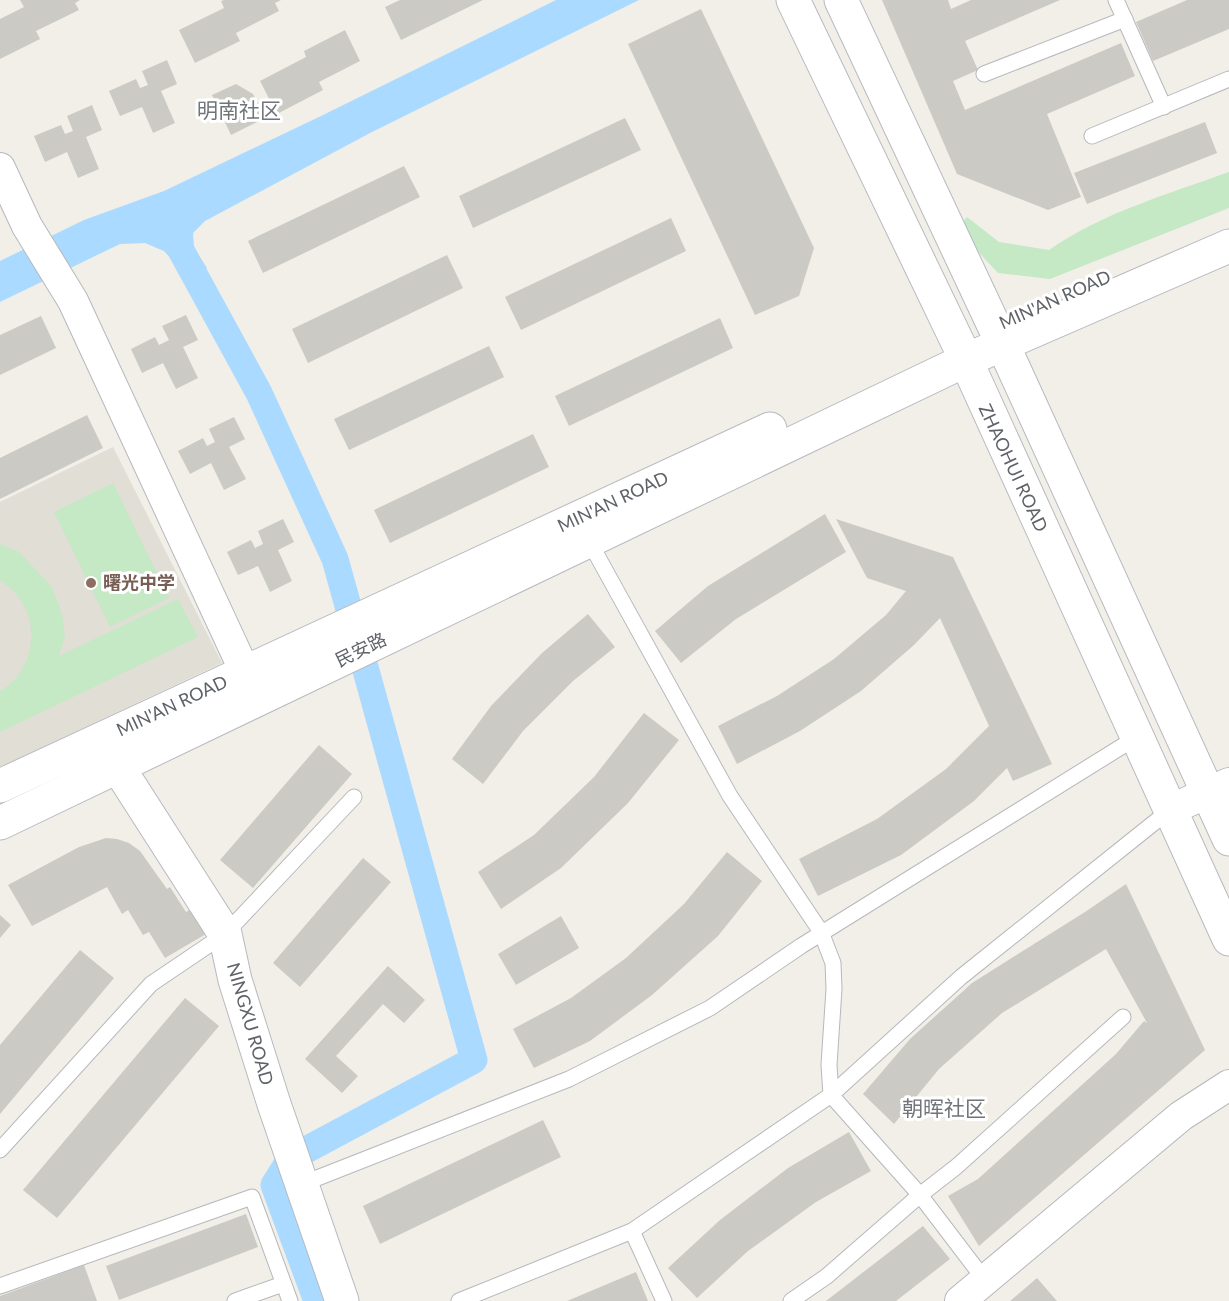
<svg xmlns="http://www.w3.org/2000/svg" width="1229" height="1301" font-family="Lato,'Noto Sans SC',sans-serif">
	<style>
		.education { fill: #e1ded6 }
		.green { fill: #c5e8c5 }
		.water { fill: #aadaff }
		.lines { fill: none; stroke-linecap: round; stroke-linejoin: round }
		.canal { stroke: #aadaff; stroke-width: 27 }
		.building { fill: #cccac5 }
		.lane-casing { stroke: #b5b8bc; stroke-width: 17 }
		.street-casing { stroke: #b5b8bc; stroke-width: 32 }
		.secondary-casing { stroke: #b6babf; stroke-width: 35 }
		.lane { stroke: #fff; stroke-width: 15 }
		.street { stroke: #fff; stroke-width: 30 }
		.secondary { stroke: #fff; stroke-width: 33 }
		.education-dot { fill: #8d6e63; stroke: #fff; stroke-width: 2 }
		.labels { text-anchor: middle; stroke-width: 6; stroke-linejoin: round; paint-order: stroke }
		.street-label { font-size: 18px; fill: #5f6368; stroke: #fff }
		.education-label { font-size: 18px; font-weight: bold; fill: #785e54; stroke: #fff; text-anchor: start }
		.quarter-label { font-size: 21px; fill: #70757a; stroke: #fff }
	</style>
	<rect width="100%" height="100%" fill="#f1efe8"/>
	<polygon class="education" points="113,447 222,663 0,767 0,502"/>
	<g class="green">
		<path d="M1229,172V208L1050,279L998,273L957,229L967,217L999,242L1049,250C1102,213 1168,194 1229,172Z"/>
		<polygon points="113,483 169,598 110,627 54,512"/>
		<path d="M0,544L19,552L52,587L62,613L65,636L59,656L178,599L198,637L0,732V691C30,675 40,633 23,604C18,594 9,587 0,580Z"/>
	</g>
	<polygon class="water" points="556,0 639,0 372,132 205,221 193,233 194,248 207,268 184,280 175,263 164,251 145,243 120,244 0,302 0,261 84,220 164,191 321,116"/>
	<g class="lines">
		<polyline class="canal" points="177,243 259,393 335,559 474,1060 291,1158 274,1185 317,1301"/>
	</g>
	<g class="building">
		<polygon points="20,0 80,0 75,3 79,10 36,31 40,39 0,59 0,19 24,7"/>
		<polygon points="224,0 281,0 275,3 279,11 236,33 240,41 195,63 179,30 224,8 221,1"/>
		<polygon points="400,0 483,0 401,40 385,7"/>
		<polygon points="882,0 948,0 951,9 971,0 1060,0 965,41 978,70 953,81 965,110 1121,43 1135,76 1047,114 1081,197 1048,210 957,174"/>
		<polygon points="1187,0 1229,0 1229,29 1153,61 1136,22"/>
		<polygon points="701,9 814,248 799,296 755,315 628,44"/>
		<polygon points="345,30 360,61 319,82 323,90 277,114 260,81 306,57 304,51"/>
		<polygon points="167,60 177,84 161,91 175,123 153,133 142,107 120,116 109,91 136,79 140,88 148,85 142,71"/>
		<polygon points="236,84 253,94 265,118 231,135 212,95"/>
		<polygon points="92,105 102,130 86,137 99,169 78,178 67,152 45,162 34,136 61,125 65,134 73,131 67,116"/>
		<polygon points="625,118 641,150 473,228 459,196"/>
		<polygon points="1205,122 1217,153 1087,204 1074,173"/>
		<polygon points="404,166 420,197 263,273 248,241"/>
		<polygon points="671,218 686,251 521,330 505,297"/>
		<polygon points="447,255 463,288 308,363 292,329"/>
		<polygon points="186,315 198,340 183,347 198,378 176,389 163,363 142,373 131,349 155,337 159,345 169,340 162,326"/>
		<polygon points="41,316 56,348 0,375 0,335"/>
		<polygon points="720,318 733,348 569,426 555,396"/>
		<polygon points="489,346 504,377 349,450 334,419"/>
		<polygon points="87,415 103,448 0,499 0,458"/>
		<polygon points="234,417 245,439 229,447 246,479 224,490 211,463 190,474 178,451 203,438 207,446 215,442 209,429"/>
		<polygon points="533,434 549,467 390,543 374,510"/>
		<polygon points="825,514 846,552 736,619 681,663 655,631 708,586"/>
		<polygon points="283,519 294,542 278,550 292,581 270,592 258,566 238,575 227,552 251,540 255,548 263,544 258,531"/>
		<polygon points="836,519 953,557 1052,764 1013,781 1007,768 974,801 901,855 818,896 799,859 877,819 946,769 989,726 940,618 914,645 861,691 800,731 737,764 718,726 777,696 834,659 886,615 906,591 867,578"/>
		<polygon points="588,614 615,647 573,681 523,731 483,784 452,759 491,706 542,653"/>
		<polygon points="644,713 679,740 628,803 561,868 501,909 478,872 534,835 594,777"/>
		<polygon points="319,745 352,774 253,888 220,860"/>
		<polygon points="106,838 117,839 129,843 140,851 167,889 170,887 186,912 191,909 206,934 165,958 149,932 143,935 128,910 122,914 107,887 32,926 8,885 79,847"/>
		<polygon points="727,852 762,881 718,936 652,995 590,1041 534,1068 513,1029 571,998 626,958 684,904"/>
		<polygon points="363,858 391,882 300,987 273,963"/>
		<polygon points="1126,884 1205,1050 979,1246 948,1196 978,1179 1116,1054 1144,1021 1147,1023 1106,949 1002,1013 939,1069 894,1124 863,1094 910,1039 972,983 1085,912"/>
		<polygon points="0,915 11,925 0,938"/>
		<polygon points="561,916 579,948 516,985 498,954"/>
		<polygon points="80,950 114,978 0,1114 0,1045"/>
		<polygon points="388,966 425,1000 404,1023 383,1004 336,1056 358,1076 342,1093 305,1059"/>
		<polygon points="185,998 219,1026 57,1218 23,1190"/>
		<polygon points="543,1120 561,1157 380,1244 363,1206"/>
		<polygon points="849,1132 871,1171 816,1202 748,1251 697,1298 668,1268 720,1220 788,1168"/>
		<polygon points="246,1214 258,1247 119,1300 106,1266"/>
		<polygon points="923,1226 950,1259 896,1301 826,1301"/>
		<polygon points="84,1265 97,1301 0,1301 0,1296"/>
		<polygon points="636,1272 648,1301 567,1301"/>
		<polygon points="1037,1278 1057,1301 1010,1301"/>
	</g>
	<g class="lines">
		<defs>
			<g id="lane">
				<polyline points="1116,0 1164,107"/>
				<polyline points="984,74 1125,19"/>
				<polyline points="1092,136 1229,79"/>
				<polyline points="589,541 730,796 821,932 833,963 834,989 829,1065 831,1095 920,1195 984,1279"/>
				<polyline points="0,1150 151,984 225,934 354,797"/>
				<polyline points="302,1184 569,1079 710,1008 801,946 1137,737"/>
				<polyline points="632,1231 664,1301"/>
				<polyline points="0,1286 252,1197 290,1301"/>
				<polyline points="235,1301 283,1284"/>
				<polyline points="459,1301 632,1231 831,1095 961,977 1170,810"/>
				<polyline points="791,1301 827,1276 920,1195 956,1167 1123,1017"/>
			</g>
			<g id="street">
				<polyline points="0,168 27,226 73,301 245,672"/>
				<polyline points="1170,810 1229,783"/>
				<polyline points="960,1301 1181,1116 1229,1085"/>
			</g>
			<g id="secondary">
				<polyline points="793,0 958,343 1229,939"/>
				<polyline points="841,0 1003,345 1229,839"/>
				<polyline points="118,767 225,934 235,980 274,1104 342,1301"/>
				<polyline points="0,786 770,429"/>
				<polyline points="0,823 964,361 1229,246"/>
			</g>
		</defs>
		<use href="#lane" class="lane-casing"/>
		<use href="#street" class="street-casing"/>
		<use href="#secondary" class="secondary-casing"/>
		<use href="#lane" class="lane"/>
		<use href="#street" class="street"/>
		<use href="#secondary" class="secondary"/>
	</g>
	<circle class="education-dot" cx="91" cy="583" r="6"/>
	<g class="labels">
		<g class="street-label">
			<text transform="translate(1055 300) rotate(-24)" y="6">MIN'AN ROAD</text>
			<text transform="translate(1013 468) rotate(65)" y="6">ZHAOHUI ROAD</text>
			<text transform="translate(613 502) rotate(-25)" y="6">MIN'AN ROAD</text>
			<text transform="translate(361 650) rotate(-26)" y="6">民安路</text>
			<text transform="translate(172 706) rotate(-25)" y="6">MIN'AN ROAD</text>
			<text transform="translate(250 1024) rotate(74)" y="6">NINGXU ROAD</text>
		</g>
		<g class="education-label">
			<text x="103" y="589">曙光中学</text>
		</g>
		<g class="quarter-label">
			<text x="239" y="118">明南社区</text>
			<text x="944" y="1116">朝晖社区</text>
		</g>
	</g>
</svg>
